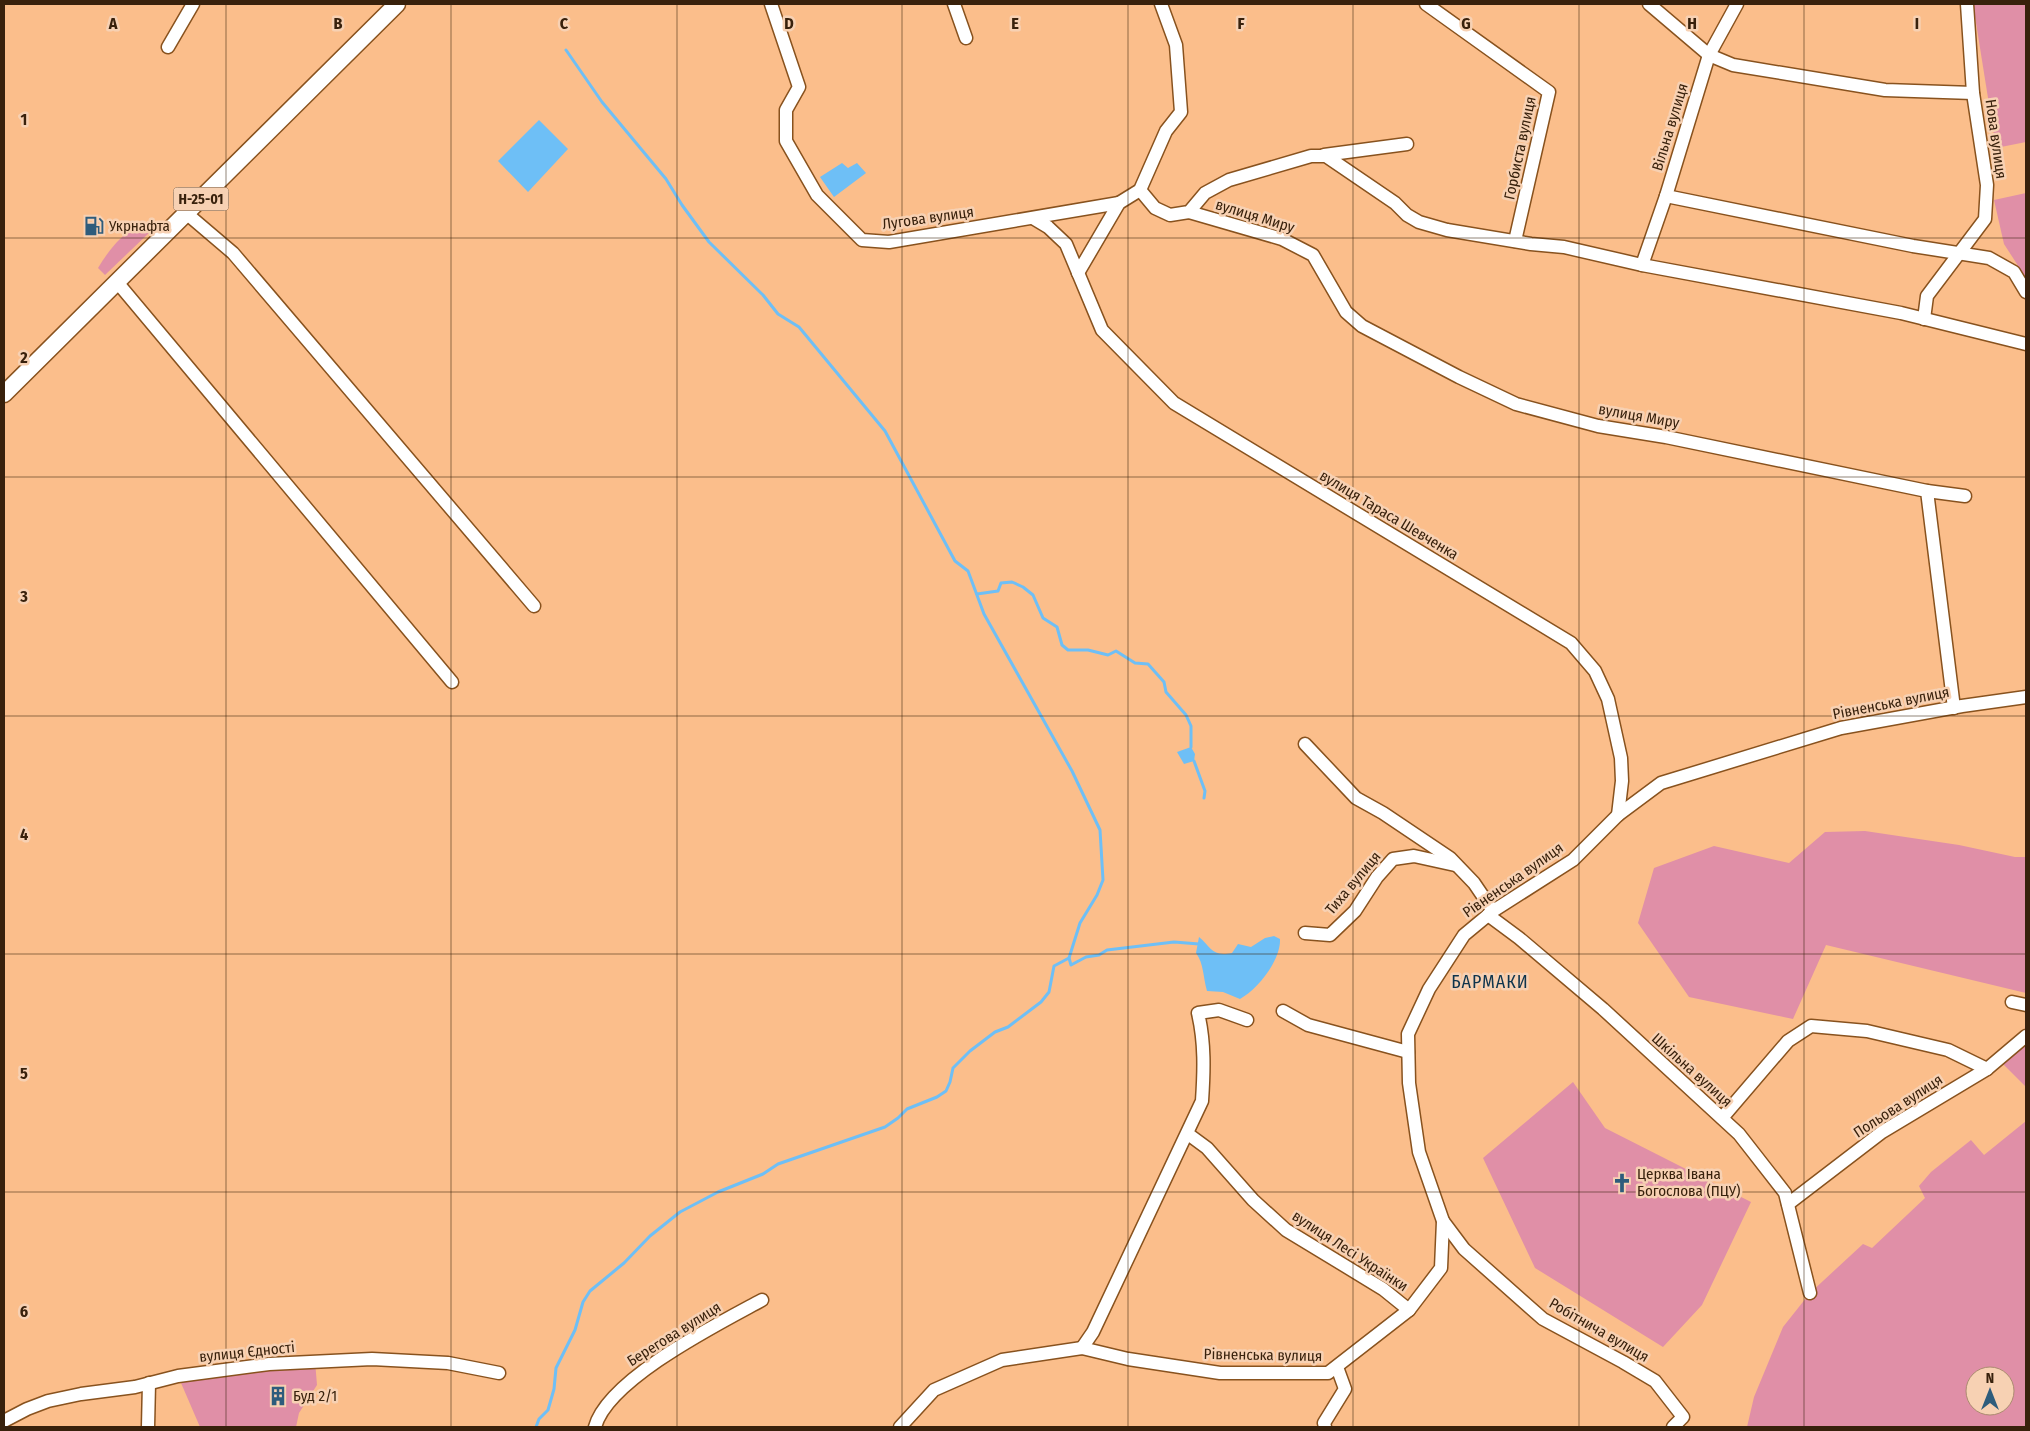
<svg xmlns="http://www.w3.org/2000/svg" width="2030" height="1431" font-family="'Fira Sans Condensed',sans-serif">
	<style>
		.green { fill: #e08fa7; fill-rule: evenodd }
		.water { fill: #6ebff6 }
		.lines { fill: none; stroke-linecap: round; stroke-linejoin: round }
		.stream { stroke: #6ebff6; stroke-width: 3 }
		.minor-casing { stroke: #88521e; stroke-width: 15 }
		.major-casing { stroke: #88521e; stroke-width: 19 }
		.minor { stroke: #fff; stroke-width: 12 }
		.major { stroke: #fff; stroke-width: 16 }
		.grid { fill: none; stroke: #38210c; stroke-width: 1; stroke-opacity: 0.55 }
		.labels { text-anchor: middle; stroke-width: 5; stroke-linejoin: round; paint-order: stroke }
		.shield { fill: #f7d1b3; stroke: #71563e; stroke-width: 1 }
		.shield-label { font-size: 14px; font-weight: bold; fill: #38210c }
		.street-label { font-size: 15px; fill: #38210c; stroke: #f7d1b3 }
		.poi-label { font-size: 15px; fill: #38210c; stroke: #f7d1b3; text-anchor: start }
		.quarter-label { font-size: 18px; letter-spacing: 1px; fill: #0e344c; stroke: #f7d1b3 }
		.grid-label { font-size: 16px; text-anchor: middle; font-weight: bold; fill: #38210c; stroke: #f7d1b3; stroke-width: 5; stroke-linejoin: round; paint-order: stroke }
	</style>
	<rect width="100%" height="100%" fill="#fbbe8b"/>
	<g class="green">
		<polygon points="1973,4 2026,4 2026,142 1996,148"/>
		<polygon points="2026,193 2026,278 2004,244 1994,200"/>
		<path d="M140,225H149L151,231L105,275L98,268C109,250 121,234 140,225Z"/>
		<polygon points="1865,831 1959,845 2015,857 2026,857 2026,993 1826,945 1793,1019 1689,997 1638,923 1654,868 1714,846 1789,863 1825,832"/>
		<polygon points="2026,1017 2026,1087 1999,1060 2023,1045"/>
		<polygon points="1573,1082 1605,1128 1751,1202 1702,1305 1663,1347 1535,1268 1483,1158"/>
		<path d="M2026,1121V1427H1747L1754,1397L1783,1327L1810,1293L1863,1244L1872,1248L1925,1198L1919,1186L1931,1172L1971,1140L1984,1155ZM1975,1376H2005V1406H1975Z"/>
		<polygon points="315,1361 317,1385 299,1413 296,1427 200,1427 178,1376"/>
	</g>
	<g class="water">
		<polygon points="539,120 568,149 528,192 498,161"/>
		<polygon points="842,163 848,168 857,163 866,173 834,197 820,177"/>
		<polygon points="1191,747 1195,754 1194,761 1184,764 1177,752"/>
		<path d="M1274,936L1280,939C1281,960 1258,989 1240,999L1223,992L1207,991C1203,977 1204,964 1196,953L1199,937C1212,948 1212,957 1232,953L1238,944L1251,947L1265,938Z"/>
	</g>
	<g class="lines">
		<g class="stream">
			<polyline points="977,594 998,591 1001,583 1012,582 1023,587 1033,595 1043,618 1057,627 1062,645 1068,650 1088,650 1108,655 1116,651 1135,663 1148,664 1164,682 1166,692 1186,715 1191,726 1191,747"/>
			<polyline points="1194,761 1205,791 1204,798"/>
			<polyline points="1069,958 1071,965 1086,957 1099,955 1107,950 1174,942 1199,944"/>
			<polyline points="536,1427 539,1419 548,1410 554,1389 556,1368 575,1330 583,1302 590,1291 624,1263 650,1236 680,1212 718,1192 763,1174 778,1164 885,1127 898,1118 907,1109 937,1097 946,1091 950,1082 953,1068 970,1051 995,1032 1008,1027 1041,1002 1049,992 1054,966 1069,958 1080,923 1097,895 1103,880 1100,830 1072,771 984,614 968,571 955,561 885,431 799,327 778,314 763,295 709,242 682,205 666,179 602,102 566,50"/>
		</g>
		<defs>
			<g id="minor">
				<polyline points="771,4 799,87 786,110 786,141 817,195 862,240 889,242 1119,203"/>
				<polyline points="954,4 966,38"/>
				<polyline points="1426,4 1549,92 1515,241"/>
				<polyline points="1649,4 1709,55 1733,65 1885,90 1973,93"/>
				<polyline points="168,47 193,4"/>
				<polyline points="1324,155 1407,144"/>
				<polyline points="1140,190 1155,208 1170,215 1189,212 1205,193 1229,180 1311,156 1326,156 1395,203 1407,215 1419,222 1447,230 1531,244 1564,247 1642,265 1901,313 2026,344"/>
				<polyline points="1666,196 1913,246 1989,258 2014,272 2026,292"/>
				<polyline points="1189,212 1282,239 1313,255 1346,312 1362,326 1459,377 1516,404 1598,426 1666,437 1927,491 1954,708"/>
				<polyline points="186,213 233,253 534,606"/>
				<polyline points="1033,218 1048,227 1066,244 1102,330 1174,403 1571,643 1595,671 1608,699 1621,758 1622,781 1618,815"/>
				<polyline points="1642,265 1666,196 1709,55 1737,4"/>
				<polyline points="1078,273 1119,203 1140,190 1166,131 1181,112 1176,45 1161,4"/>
				<polyline points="117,282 452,682"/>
				<polyline points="1924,319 1927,296 1985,219 1987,185 1973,93 1967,4"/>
				<polyline points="1927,491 1965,496"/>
				<polyline points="1305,744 1356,798 1383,813 1450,858 1474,883 1493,911"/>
				<polyline points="1488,915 1519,938 1603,1009 1739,1134 1785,1193 1810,1293"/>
				<polyline points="1305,933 1330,935 1355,911 1377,877 1393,859 1414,856 1455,865"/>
				<polyline points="2012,1002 2026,1005"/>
				<polyline points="1283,1011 1308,1025 1408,1052"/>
				<polyline points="1722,1118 1788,1041 1811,1026 1867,1031 1948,1050 1987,1069"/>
				<polyline points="1188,1134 1207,1148 1253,1200 1286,1230 1383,1289 1409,1310"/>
				<polyline points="1788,1204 1882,1132 1987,1069 2026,1036"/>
				<polyline points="1443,1221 1464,1249 1543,1319 1623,1362 1655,1381 1683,1417 1673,1427"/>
				<path d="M1082,1348L1093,1332L1202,1101C1204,1071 1205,1043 1198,1013L1219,1010L1247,1020"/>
				<polyline points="4,1421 27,1409 48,1401 81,1394 135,1387 178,1376 269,1364 372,1359 448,1363 499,1373"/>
				<polyline points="148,1427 149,1383"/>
				<path d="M595,1427C608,1379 718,1324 762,1300"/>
				<polyline points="900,1427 934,1390 1002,1360 1082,1348 1128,1359 1220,1373 1328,1373 1409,1310 1441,1268 1443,1221 1419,1152 1409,1083 1408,1034 1429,989 1464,935 1493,911 1573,860 1618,815 1661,783 1841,728 1962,706 2026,697"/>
				<polyline points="1325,1427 1324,1423 1345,1389 1337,1367"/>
			</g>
			<polyline id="major" points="4,394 397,4"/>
		</defs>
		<use href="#minor" class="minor-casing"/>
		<use href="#major" class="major-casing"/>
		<use href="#minor" class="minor"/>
		<use href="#major" class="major"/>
	</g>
	<path class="grid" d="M226,4V1427M451,4V1427M677,4V1427M902,4V1427M1128,4V1427M1353,4V1427M1579,4V1427M1804,4V1427M4,238H2026M4,477H2026M4,716H2026M4,954H2026M4,1192H2026"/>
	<defs>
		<symbol id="fuel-bare" viewBox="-9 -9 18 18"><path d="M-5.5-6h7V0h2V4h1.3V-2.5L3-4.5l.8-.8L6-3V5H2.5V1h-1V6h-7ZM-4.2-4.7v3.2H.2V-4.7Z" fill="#2e5c7c" stroke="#f7d1b3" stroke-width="2.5" paint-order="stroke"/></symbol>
		<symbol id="church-bare" viewBox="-9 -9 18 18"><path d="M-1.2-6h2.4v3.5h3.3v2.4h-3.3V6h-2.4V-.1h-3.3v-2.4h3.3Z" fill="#2e5c7c" stroke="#f7d1b3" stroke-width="2.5" paint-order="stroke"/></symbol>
		<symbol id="building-bare" viewBox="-9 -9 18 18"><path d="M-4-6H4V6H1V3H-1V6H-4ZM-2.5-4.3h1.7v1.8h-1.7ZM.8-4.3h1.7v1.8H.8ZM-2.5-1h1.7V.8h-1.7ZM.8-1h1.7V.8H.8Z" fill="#2e5c7c" stroke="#f7d1b3" stroke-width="2.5" paint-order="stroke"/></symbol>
	</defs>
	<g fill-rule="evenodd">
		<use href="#fuel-bare" x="80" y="212" width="28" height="28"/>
		<use href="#church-bare" x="1608" y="1169" width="28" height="28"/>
		<use href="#building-bare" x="264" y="1382" width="28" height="28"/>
	</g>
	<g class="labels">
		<rect class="shield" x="173.5" y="187.5" width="55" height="23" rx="4"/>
		<g class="shield-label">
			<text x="201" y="204">Н-25-01</text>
		</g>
		<g class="street-label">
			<text transform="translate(1670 127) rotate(-73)" y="5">Вільна вулиця</text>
			<text transform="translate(1996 139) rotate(82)" y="5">Нова вулиця</text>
			<text transform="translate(1520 148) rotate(-78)" y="5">Горбиста вулиця</text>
			<text transform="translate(1255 216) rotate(17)" y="5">вулиця Миру</text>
			<text transform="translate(928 218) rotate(-8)" y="5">Лугова вулиця</text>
			<text transform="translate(1639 416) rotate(10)" y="5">вулиця Миру</text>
			<text transform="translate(1389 515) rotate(31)" y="5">вулиця Тараса Шевченка</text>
			<text transform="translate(1891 703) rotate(-11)" y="5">Рівненська вулиця</text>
			<text transform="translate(1513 880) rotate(-35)" y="5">Рівненська вулиця</text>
			<text transform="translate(1353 883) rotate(-50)" y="5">Тиха вулиця</text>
			<text transform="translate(1692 1070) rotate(42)" y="5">Шкільна вулиця</text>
			<text transform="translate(1898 1106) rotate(-33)" y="5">Польова вулиця</text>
			<text transform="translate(1350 1251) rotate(33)" y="5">вулиця Лесі Українки</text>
			<text transform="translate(1599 1330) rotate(30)" y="5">Робітнича вулиця</text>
			<text transform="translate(674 1334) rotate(-32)" y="5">Берегова вулиця</text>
			<text transform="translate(247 1352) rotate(-6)" y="5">вулиця Єдності</text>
			<text transform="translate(1263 1355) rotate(1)" y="5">Рівненська вулиця</text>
		</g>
		<g class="poi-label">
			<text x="109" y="231">Укрнафта</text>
			<text x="1637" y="1179">Церква Івана<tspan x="1637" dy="17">Богослова (ПЦУ)</tspan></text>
			<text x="293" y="1401">Буд 2/1</text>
		</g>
		<g class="quarter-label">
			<text x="1490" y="988">БАРМАКИ</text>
		</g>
	</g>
	<g class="grid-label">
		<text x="113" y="29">A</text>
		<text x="338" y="29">B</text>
		<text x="564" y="29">C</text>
		<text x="789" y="29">D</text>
		<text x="1015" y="29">E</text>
		<text x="1241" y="29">F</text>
		<text x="1466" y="29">G</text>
		<text x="1692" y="29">H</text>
		<text x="1917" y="29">I</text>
		<text x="24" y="125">1</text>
		<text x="24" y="363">2</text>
		<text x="24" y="602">3</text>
		<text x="24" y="840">4</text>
		<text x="24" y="1079">5</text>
		<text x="24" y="1317">6</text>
	</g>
	<rect width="2030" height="1431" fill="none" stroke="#38210c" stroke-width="10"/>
	<g transform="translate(1990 1391)"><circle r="24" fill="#f7d1b3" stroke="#ab8b70"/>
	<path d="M0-4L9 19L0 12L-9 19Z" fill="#2e5c7c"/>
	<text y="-8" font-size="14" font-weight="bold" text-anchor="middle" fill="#38210c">N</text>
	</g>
</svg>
